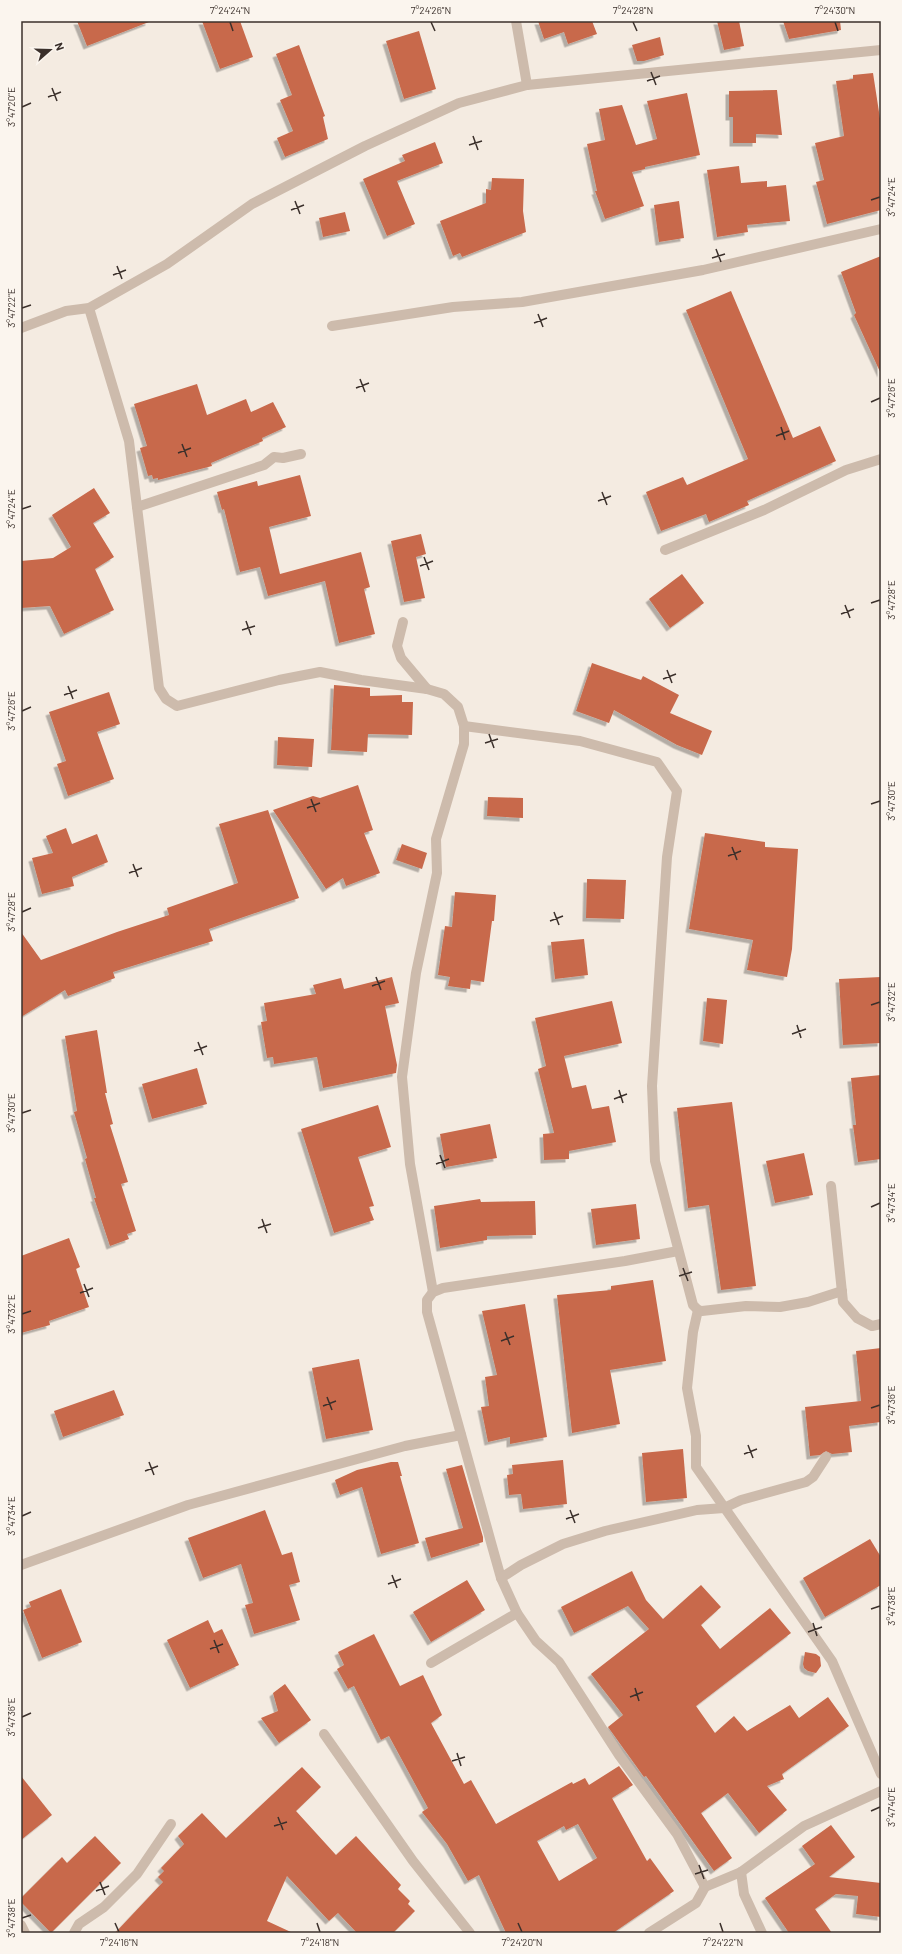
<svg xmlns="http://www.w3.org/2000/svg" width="902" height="1954" font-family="Barlow,sans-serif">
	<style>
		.building { fill: #c8694b; fill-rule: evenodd; filter: url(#shadow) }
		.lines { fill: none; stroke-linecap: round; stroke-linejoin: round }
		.minor { stroke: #cdbbac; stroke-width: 10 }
		.ticks { fill: none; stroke: #3b302b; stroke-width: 1.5 }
		.neatline { fill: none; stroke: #3b302b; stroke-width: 1.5 }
		.ticks-label { font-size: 10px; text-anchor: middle; fill: #3b302b }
	</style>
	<defs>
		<filter id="shadow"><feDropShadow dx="-3.5" dy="3.5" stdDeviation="0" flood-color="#0004"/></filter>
	</defs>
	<rect width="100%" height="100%" fill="#f4ebe1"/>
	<g class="building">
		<polygon points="77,21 149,21 149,22 87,46"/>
		<polygon points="202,21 240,21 253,57 220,69"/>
		<polygon points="538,21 592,21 597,34 568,44 564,32 544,39"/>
		<polygon points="717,21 739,21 744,46 724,50"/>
		<polygon points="783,21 840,21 841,30 789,39"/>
		<polygon points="419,31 436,89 404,99 386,41"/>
		<polygon points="660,37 664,55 644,61 637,61 632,45"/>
		<polygon points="299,45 325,116 323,117 328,139 285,157 277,138 293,131 280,100 292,95 276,54"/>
		<polygon points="873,73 881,125 881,210 827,224 816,182 824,180 815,143 844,136 836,81 853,79 853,75"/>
		<polygon points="777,90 782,135 756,134 756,143 733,143 733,117 729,117 729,91"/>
		<polygon points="687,93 700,155 645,167 645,169 632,172 644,206 605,219 595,191 597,191 587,144 605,140 599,109 622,105 636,145 657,139 647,101"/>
		<polygon points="435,142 443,163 397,181 415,224 387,236 363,179 405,161 402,155"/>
		<polygon points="739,166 741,183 767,181 767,187 786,185 790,221 747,225 748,232 717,237 707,170"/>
		<polygon points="492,178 524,179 523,211 526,232 462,257 460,253 453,256 440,221 486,203 486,189 491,190"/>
		<polygon points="679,201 684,238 659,242 654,205"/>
		<polygon points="345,212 350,231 323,237 319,218"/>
		<polygon points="881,256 881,374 854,315 856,313 841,272"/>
		<polygon points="731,291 793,438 820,426 836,461 747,501 749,505 709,522 706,514 661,531 646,492 683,477 687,485 748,459 686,310"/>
		<polygon points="197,384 207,415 246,399 251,412 273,402 286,427 262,438 263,441 211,463 212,466 158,480 158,478 153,479 152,475 148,476 140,448 147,446 134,404"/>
		<polygon points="300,475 311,516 269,527 280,574 361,552 370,587 364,589 375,634 339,643 325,581 268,596 260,567 240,572 224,509 222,510 217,492 257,481 258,486"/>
		<polygon points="94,488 110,513 93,523 114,557 95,569 114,610 64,634 50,606 21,608 21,561 53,558 71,547 52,515"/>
		<polygon points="421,534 426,554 416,557 425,598 404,602 391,541"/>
		<polygon points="682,574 704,603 670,628 649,599"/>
		<polygon points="592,663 641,680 643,676 679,695 670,713 712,731 702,755 677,745 614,710 609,723 576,711"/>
		<polygon points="334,685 370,688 370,696 402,695 402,702 413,702 412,735 368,734 367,752 331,750"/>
		<polygon points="109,692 120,724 97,732 114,779 68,796 57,764 66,761 49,712"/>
		<polygon points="278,737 314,739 312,767 277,765"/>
		<polygon points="358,785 373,830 364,833 380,873 346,886 343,878 326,889 273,810 313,796 320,798"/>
		<polygon points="488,797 523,798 523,818 487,816"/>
		<polygon points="268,810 299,898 209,929 213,941 113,972 115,978 68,996 65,990 21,1017 21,932 41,960 117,932 169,915 167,908 238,883 219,824"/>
		<polygon points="66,828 72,844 97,834 108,862 72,877 74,886 42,894 32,858 53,853 46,836"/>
		<polygon points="705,833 765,842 765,847 798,849 792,949 787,977 747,970 753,940 689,929"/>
		<polygon points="402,844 427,853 422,869 396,860"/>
		<polygon points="587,879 626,880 624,919 586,918"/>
		<polygon points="455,892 496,895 494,921 492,921 484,982 471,980 470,989 448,986 450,977 438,975 445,926 452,927"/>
		<polygon points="584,939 588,975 555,979 551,942"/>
		<polygon points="392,977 399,1003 385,1006 397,1065 396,1073 323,1088 317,1057 274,1064 273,1057 267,1058 261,1022 267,1021 264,1003 316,994 313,985 341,978 344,989"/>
		<polygon points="881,977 881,1043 843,1045 839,979"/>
		<polygon points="707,998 727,1000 723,1044 703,1041"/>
		<polygon points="612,1001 622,1043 564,1056 572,1088 586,1085 592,1109 609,1106 616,1142 569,1151 569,1159 544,1160 543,1134 554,1133 538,1069 546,1066 535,1018"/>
		<polygon points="97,1030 107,1093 105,1093 113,1124 110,1125 128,1182 121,1184 136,1231 127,1234 129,1239 110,1246 94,1198 96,1198 85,1159 87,1158 74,1112 77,1111 65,1036"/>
		<polygon points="197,1068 207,1104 152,1119 142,1084"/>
		<polygon points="881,1075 881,1159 858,1162 853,1125 856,1125 851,1078"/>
		<polygon points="732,1102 756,1286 721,1290 709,1205 688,1208 677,1108"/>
		<polygon points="378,1105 391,1147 358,1157 374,1206 369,1207 374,1220 334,1233 301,1129"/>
		<polygon points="490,1124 497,1158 446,1167 440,1134"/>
		<polygon points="804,1153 813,1195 775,1203 766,1161"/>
		<polygon points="480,1199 481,1202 535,1201 536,1235 487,1236 487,1240 440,1248 434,1206"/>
		<polygon points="636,1204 640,1239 596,1245 591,1209"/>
		<polygon points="69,1238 80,1267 76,1269 89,1307 49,1321 50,1325 21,1333 21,1256"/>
		<polygon points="653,1280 666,1361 610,1370 620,1424 572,1433 557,1295 611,1290 611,1286"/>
		<polygon points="525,1304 547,1437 510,1444 510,1437 488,1442 481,1407 489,1406 485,1377 497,1375 482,1311"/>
		<polygon points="881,1348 881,1422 849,1426 852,1452 832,1454 826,1451 820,1455 810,1456 805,1407 861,1401 856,1351"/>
		<polygon points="359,1359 373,1430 326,1439 312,1368"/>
		<polygon points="114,1390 124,1415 63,1437 54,1411"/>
		<polygon points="683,1449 687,1498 646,1502 642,1453"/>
		<polygon points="563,1460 567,1504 523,1509 521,1494 509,1495 507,1475 513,1474 512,1465"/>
		<polygon points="391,1462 398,1462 402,1476 400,1476 419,1543 381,1554 362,1487 340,1495 335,1480 357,1470"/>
		<polygon points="462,1465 483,1537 483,1542 431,1558 425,1538 463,1528 446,1469"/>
		<polygon points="265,1510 282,1555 292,1552 300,1582 289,1585 300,1620 254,1634 245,1605 253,1603 241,1564 203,1578 188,1538"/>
		<polygon points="870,1539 881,1557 881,1585 825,1617 803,1578"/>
		<polygon points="632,1571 646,1600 663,1619 701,1585 721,1607 701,1625 720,1649 770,1608 791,1633 696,1706 715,1733 734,1716 747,1731 790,1705 799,1718 828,1697 849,1726 782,1774 784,1779 767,1786 787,1810 759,1833 728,1793 701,1813 732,1858 714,1871 646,1776 644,1777 608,1727 623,1715 591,1674 649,1629 628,1606 574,1633 561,1607"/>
		<polygon points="467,1580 485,1610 431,1642 413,1612"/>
		<polygon points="61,1589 82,1642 42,1658 23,1610 31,1607 29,1602"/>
		<polygon points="208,1620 214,1633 222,1629 239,1665 190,1688 167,1640"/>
		<path d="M374,1634L400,1686L423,1675L442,1715L431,1723L464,1784L471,1780L496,1824L572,1782L573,1784L585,1778L589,1785L619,1766L633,1785L612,1798L647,1861L650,1858L674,1891L613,1933H506L479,1875L468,1881L447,1844L422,1812L428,1808L389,1736L381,1740L354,1686L348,1689L337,1669L344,1665L338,1652ZM578,1824L597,1858L559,1881L537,1841L564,1826L566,1830Z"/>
		<polygon points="805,1652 816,1654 820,1657 821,1666 816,1673 808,1671 804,1668 803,1664"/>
		<polygon points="285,1684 311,1720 279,1743 261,1718 278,1711 273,1693"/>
		<polygon points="302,1767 321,1787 296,1811 336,1855 356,1836 401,1885 398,1889 410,1901 408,1904 415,1911 393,1933 357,1933 338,1913 329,1921 287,1876 267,1921 293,1933 115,1933 163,1882 158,1877 164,1871 161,1868 184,1844 178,1836 202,1813 226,1838"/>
		<polygon points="21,1776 52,1815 21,1840"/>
		<polygon points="831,1825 855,1857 829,1877 881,1883 881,1917 856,1914 858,1896 836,1894 815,1909 832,1933 789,1933 765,1898 815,1864 802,1846"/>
		<polygon points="95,1836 121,1863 51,1933 21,1902 21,1898 62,1857 67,1863"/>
	</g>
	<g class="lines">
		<g class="minor">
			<polyline points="516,21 527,85"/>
			<polyline points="89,308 129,441 159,688 166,699 177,706 279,680 320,672 361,680 427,689 444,694 458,707 464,726 464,744 436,839 437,873 416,973 402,1077 410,1164 433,1292"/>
			<polyline points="332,326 453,307 522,302 703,270 881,229"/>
			<polyline points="21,328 66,311 89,308 167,264 252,204 365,146 459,103 527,85 881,50"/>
			<polyline points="137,507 264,465 274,457 283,458 301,454"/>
			<polyline points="665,550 764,510 846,470 881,459"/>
			<polyline points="403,622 397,646 401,658 427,689"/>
			<polyline points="464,726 580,741 657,762 677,791 667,857 652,1086 655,1161 693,1305 698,1310 702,1311 746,1306 780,1307 808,1302 842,1291"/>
			<polyline points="831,1186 843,1302 857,1318 872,1326 881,1324"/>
			<polyline points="678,1251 625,1261 443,1288 433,1292 427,1300 427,1312 492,1546 501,1578 517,1613 536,1641 559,1662 619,1755 677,1834 705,1887"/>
			<polyline points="698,1310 693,1332 687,1388 696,1436 696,1467 832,1661 881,1774"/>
			<polyline points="21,1565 188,1505 405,1446 461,1435"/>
			<polyline points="501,1578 521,1565 563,1544 605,1531 697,1510 724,1508 741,1500 806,1482 813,1477 826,1457"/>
			<polyline points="431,1663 517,1613"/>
			<polyline points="324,1734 413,1861 470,1933"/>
			<polyline points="741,1872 744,1894 762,1933"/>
			<polyline points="21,1925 25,1933"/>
			<polyline points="74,1933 79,1924 104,1907 137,1874 171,1824"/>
			<polyline points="649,1933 696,1903 705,1887 741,1872 804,1826 881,1791"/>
		</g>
	</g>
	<path class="ticks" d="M230,22L233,31M431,22L435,31M633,22L637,31M835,22L838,31M651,72L656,85M647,81L660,76M52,88L57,101M48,97L61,92M22,107L31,103M473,136L478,150M469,145L482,141M871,200L880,197M295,201L300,214M291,210L304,205M716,249L721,262M712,258L725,254M117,266L122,279M113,275L126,270M22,308L31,305M538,314L543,327M534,323L547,318M360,379L365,392M356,388L369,383M871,402L880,398M781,427L785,440M776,436L789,431M182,444L187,457M178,453L191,448M602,492L607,505M598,501L611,496M22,509L31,506M424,557L429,570M420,566L433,561M871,603L880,600M845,605L850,618M841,614L854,609M246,621L251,635M242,630L255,626M667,670L672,683M663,679L676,674M68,686L73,699M64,695L77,690M22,711L31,707M489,734L494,748M485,743L498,739M311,799L316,812M871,804L880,801M307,808L320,803M732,847L737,860M728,856L741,851M133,864L138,877M129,873L142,868M22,912L31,908M554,912L559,925M550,921L563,916M376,977L381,990M372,986L385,981M871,1005L880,1002M797,1025L801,1038M792,1034L806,1029M198,1042L203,1055M194,1051L207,1046M619,1090L623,1103M614,1099L627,1094M22,1113L31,1110M440,1155L445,1168M436,1164L449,1159M871,1207L880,1203M262,1219L267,1233M258,1228L271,1224M683,1268L688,1281M679,1276L692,1272M84,1284L89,1297M80,1293L93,1288M22,1314L31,1311M505,1332L510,1345M501,1341L514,1336M327,1397L332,1410M323,1406L336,1401M871,1408L880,1405M748,1445L753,1458M744,1454L757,1449M149,1462L154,1475M145,1471L158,1466M570,1510L575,1523M22,1516L31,1512M566,1519L579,1514M392,1575L397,1588M388,1584L401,1579M871,1609L880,1606M813,1623L817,1636M808,1632L822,1627M214,1640L219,1653M210,1649L223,1644M635,1688L639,1701M630,1697L643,1692M22,1717L31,1713M457,1753L461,1766M452,1761L465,1757M871,1811L880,1807M278,1817L283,1830M274,1826L287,1822M699,1865L704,1879M695,1874L708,1870M100,1882L105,1895M96,1891L109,1886M22,1918L31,1915M115,1923L119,1932M317,1923L320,1932M518,1923L522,1932M720,1923L723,1932"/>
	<rect width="902" height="1954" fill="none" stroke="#fbf5ee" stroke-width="44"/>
	<g transform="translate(50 50) rotate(70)" stroke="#fbf5ee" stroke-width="3" paint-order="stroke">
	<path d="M0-3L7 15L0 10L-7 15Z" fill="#3b302b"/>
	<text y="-6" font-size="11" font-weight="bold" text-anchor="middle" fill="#3b302b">N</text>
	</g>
	<rect x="22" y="22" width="858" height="1910" class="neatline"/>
	<g class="ticks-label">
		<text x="230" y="14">7°24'24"N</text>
		<text x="431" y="14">7°24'26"N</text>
		<text x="633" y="14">7°24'28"N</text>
		<text x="835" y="14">7°24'30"N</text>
		<text transform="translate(11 107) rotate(-90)" y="4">3°47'20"E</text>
		<text transform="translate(891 197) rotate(-90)" y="4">3°47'24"E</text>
		<text transform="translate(11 308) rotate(-90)" y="4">3°47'22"E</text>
		<text transform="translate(891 398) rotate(-90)" y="4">3°47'26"E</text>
		<text transform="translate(11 509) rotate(-90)" y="4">3°47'24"E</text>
		<text transform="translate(891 600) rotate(-90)" y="4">3°47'28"E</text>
		<text transform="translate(11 711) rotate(-90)" y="4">3°47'26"E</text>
		<text transform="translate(891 801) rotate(-90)" y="4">3°47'30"E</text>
		<text transform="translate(11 912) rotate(-90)" y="4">3°47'28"E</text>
		<text transform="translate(891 1002) rotate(-90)" y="4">3°47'32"E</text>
		<text transform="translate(11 1113) rotate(-90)" y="4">3°47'30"E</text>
		<text transform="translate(891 1203) rotate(-90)" y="4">3°47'34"E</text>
		<text transform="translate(11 1314) rotate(-90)" y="4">3°47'32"E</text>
		<text transform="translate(891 1405) rotate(-90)" y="4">3°47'36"E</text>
		<text transform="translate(11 1516) rotate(-90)" y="4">3°47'34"E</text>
		<text transform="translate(891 1606) rotate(-90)" y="4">3°47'38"E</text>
		<text transform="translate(11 1717) rotate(-90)" y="4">3°47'36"E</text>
		<text transform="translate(891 1807) rotate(-90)" y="4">3°47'40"E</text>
		<text transform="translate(11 1918) rotate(-90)" y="4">3°47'38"E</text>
		<text x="119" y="1946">7°24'16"N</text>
		<text x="320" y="1946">7°24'18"N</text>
		<text x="522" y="1946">7°24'20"N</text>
		<text x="723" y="1946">7°24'22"N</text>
	</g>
</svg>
